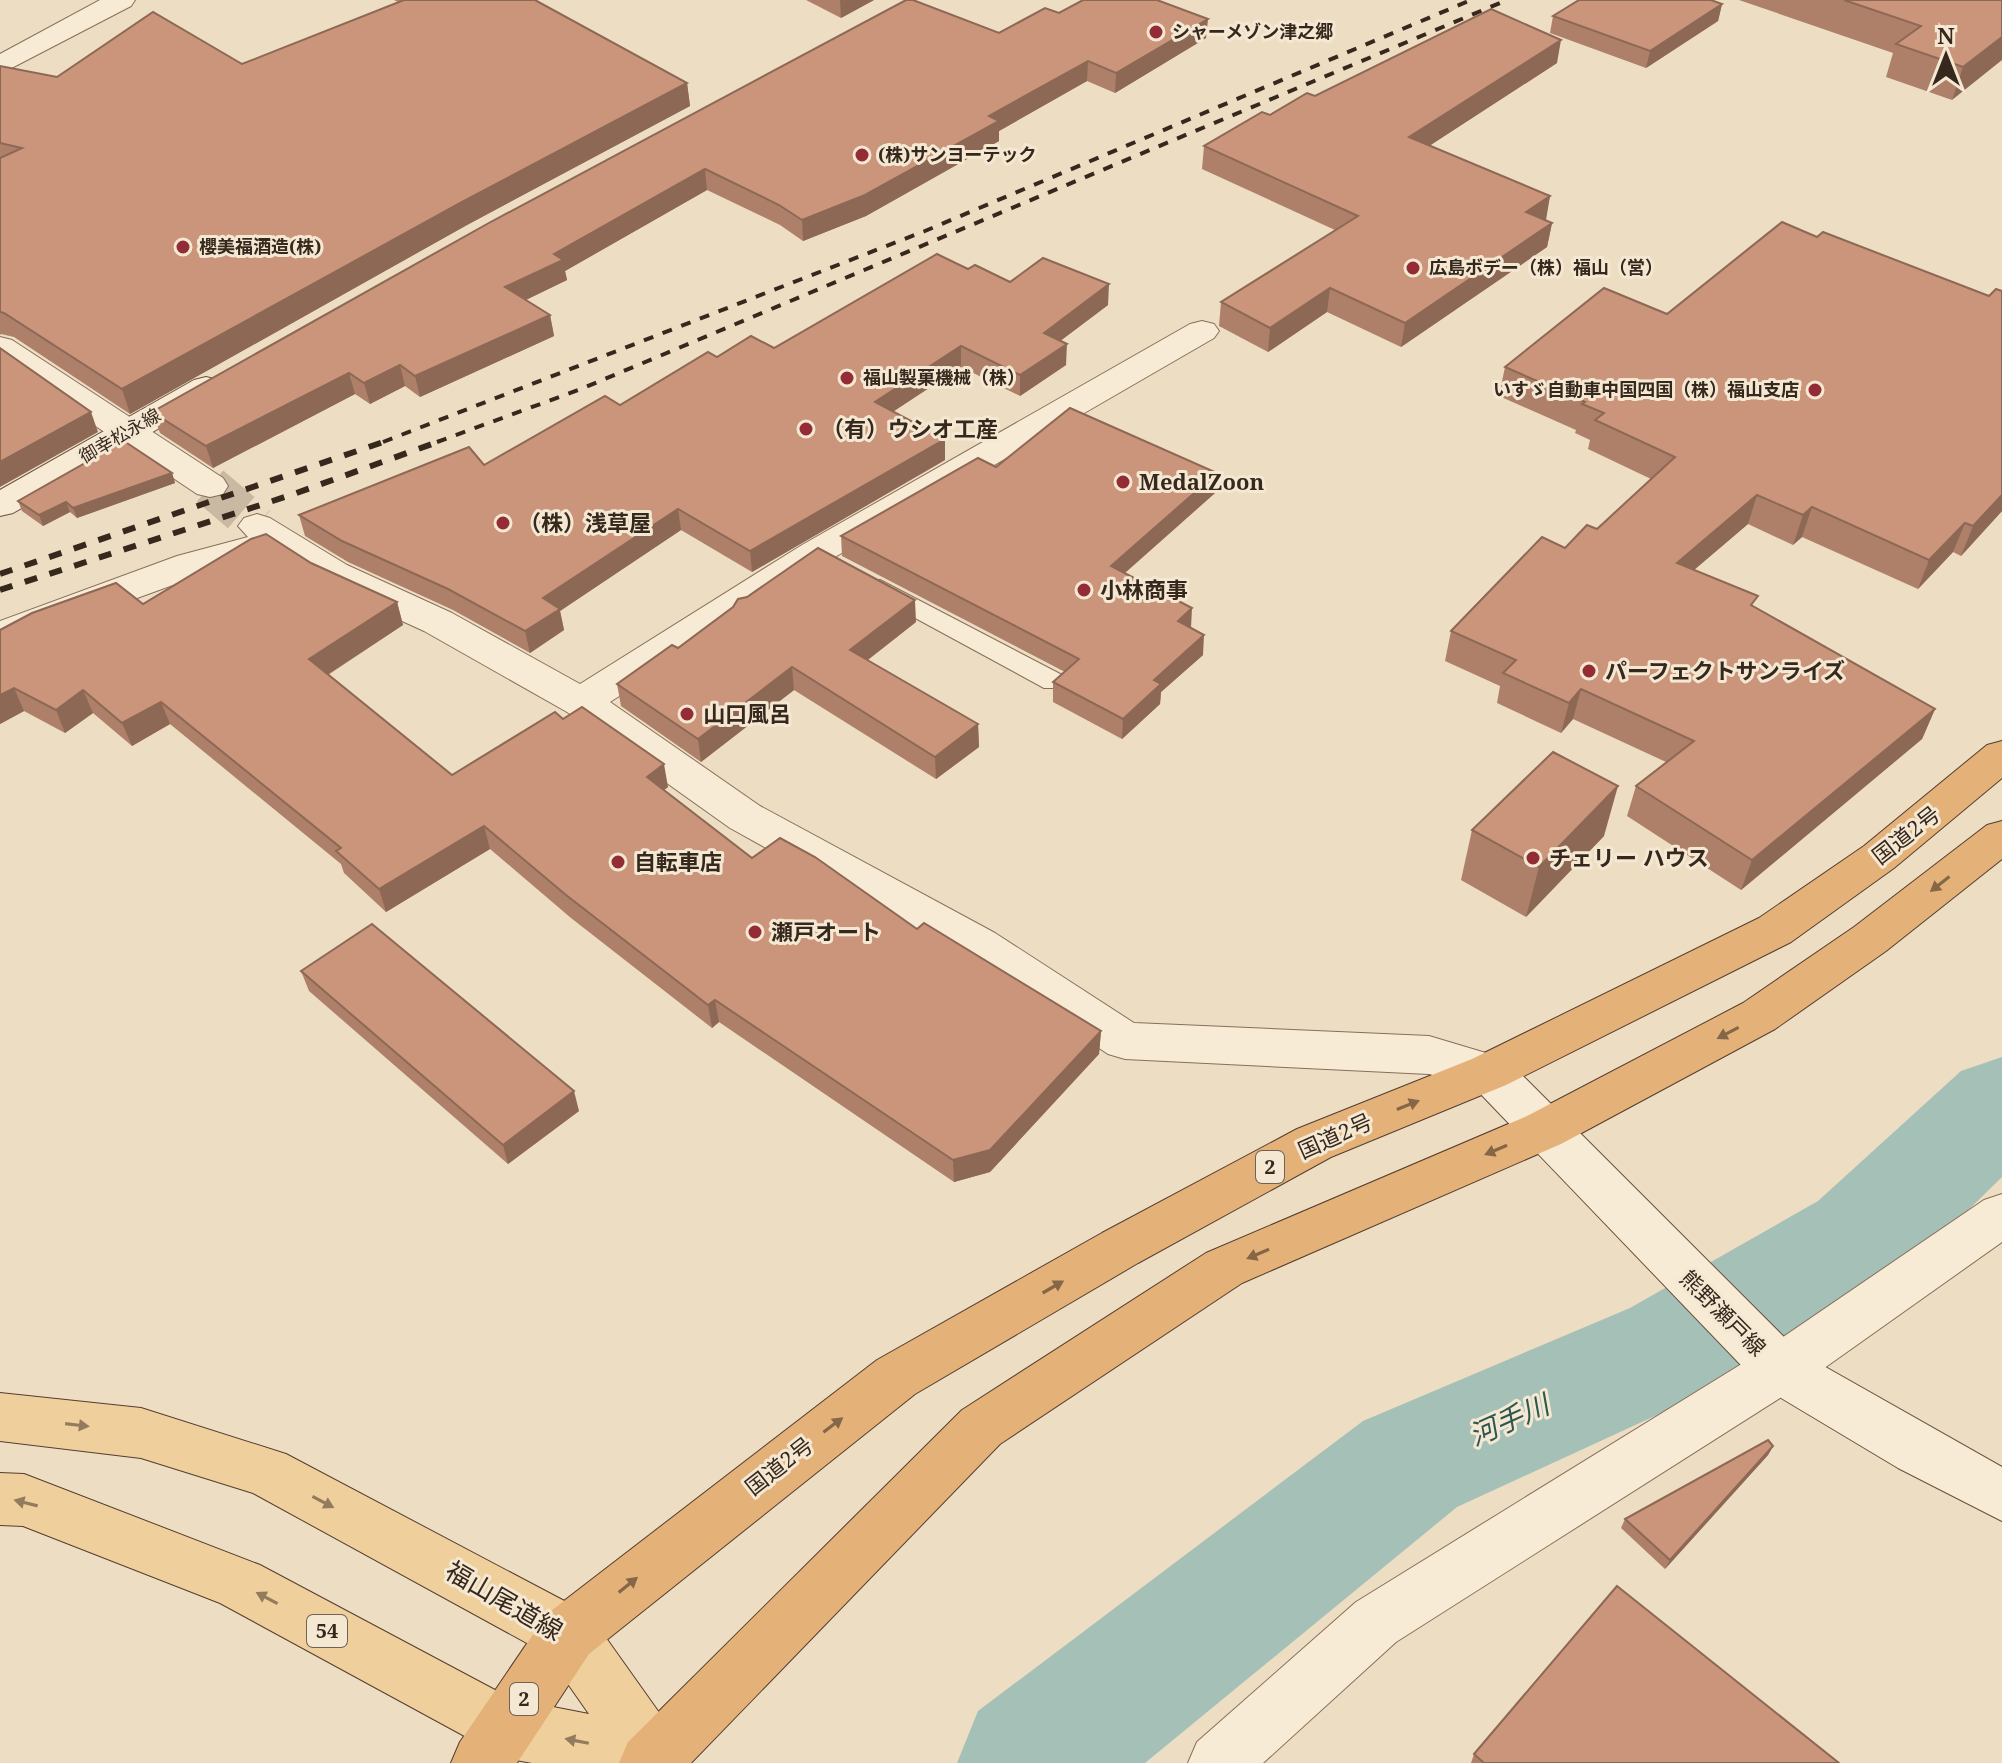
<svg xmlns="http://www.w3.org/2000/svg" width="2002" height="1763" font-family="'Noto Serif','Noto Sans JP',serif">
	<style>
		.lines { fill: none; stroke-linecap: round; stroke-linejoin: round }
		.river { fill: #a5c0b6; fill-rule: evenodd }
		.minor-tunnel { stroke: #c9b9a2; stroke-width: 41; stroke-dasharray: 41 20; stroke-linecap: butt }
		.service-casing { stroke: #876f5a; stroke-width: 2 }
		.minor-casing { stroke: #876f5a; stroke-width: 2 }
		.secondary-casing { stroke: #68503e; stroke-width: 2 }
		.primary-casing { stroke: #543d2f; stroke-width: 2 }
		.trunk-casing { stroke: #543d2f; stroke-width: 2 }
		.service { fill: #f8ebd6; fill-rule: evenodd }
		.minor { fill: #f8ebd6; fill-rule: evenodd }
		.secondary { fill: #f8ebd6; fill-rule: evenodd }
		.primary { fill: #efcf9c; fill-rule: evenodd }
		.trunk { fill: #e4b279; fill-rule: evenodd }
		.rail-far1 { stroke: #37281e; stroke-width: 4; stroke-dasharray: 10 10; stroke-linecap: butt }
		.rail { stroke: #37281e; stroke-width: 6; stroke-dasharray: 13 13; stroke-linecap: butt }
		.wall { fill: #ae8069 }
		.shaded-wall { fill: #8d6855 }
		.building { fill: #ca957a; stroke: #8d6855; stroke-width: 2 }
		.oneway { fill: #856647 }
		.oneway2 { fill: #937c5d }
		.poi-dot { fill: #942c35; stroke: #f4e8d3; stroke-width: 3 }
		.labels { text-anchor: middle; stroke-width: 6; stroke-linejoin: round; paint-order: stroke }
		.far-poi-label { font-size: 18px; font-weight: bold; fill: #37281e; stroke: #f4e8d3; text-anchor: start }
		.far-street-label { font-size: 18px; fill: #37281e; stroke: #f4e8d3 }
		.shield { fill: #f4e8d3; stroke: #706254; stroke-width: 2 }
		.shield-label { font-size: 20px; font-weight: bold; fill: #37281e }
		.poi-label { font-size: 22px; font-weight: bold; fill: #37281e; stroke: #f4e8d3; text-anchor: start }
		.street-label { font-size: 22px; fill: #37281e; stroke: #f4e8d3 }
		.near-street-label { font-size: 26px; fill: #37281e; stroke: #f4e8d3 }
		.near-water-label { font-size: 28px; font-style: italic; fill: #2e5651; stroke: #f4e8d3 }
	</style>
	<rect width="100%" height="100%" fill="#edddc3"/>
	<g class="lines">
		<polygon class="river" points="2002,1057 2002,1177 1904,1273 1720,1386 1457,1507 1145,1763 957,1763 978,1711 1363,1421 1630,1308 1818,1201 1961,1071"/>
		<polyline class="minor-tunnel" points="210,486 257,526"/>
		<defs>
			<polygon id="service" points="880,580 1064,676 1068,682 1064,688 1044,688 871,594 867,588 871,582"/>
			<g id="minor">
				<polygon points="100,0 135,0 131,6 0,74 0,54"/>
				<polygon points="1202,321 1214,324 1219,331 1214,338 828,561 610,702 760,806 995,933 1134,1023 1429,1036 1506,1059 1513,1072 1506,1085 1489,1091 1429,1074 1125,1059 1108,1054 963,957 730,828 567,712 424,631 319,583 274,554 203,574 0,648 0,621 177,556 248,537 238,526 244,518 257,514 270,518 347,565 452,613 580,684 802,545 1190,324"/>
				<polygon points="0,337 12,340 223,478 228,486 223,494 210,497 197,494 0,362"/>
				<polygon points="2002,1194 2002,1242 1799,1386 1396,1642 1263,1763 1188,1763 1197,1742 1356,1602 1761,1352 1984,1200"/>
			</g>
			<g id="secondary">
				<polygon points="206,377 218,380 223,387 218,394 13,513 0,516 0,490 194,380"/>
				<polygon points="1489,1053 1506,1059 1799,1352 2002,1467 2002,1521 1898,1468 1761,1386 1472,1085 1465,1072 1472,1059"/>
			</g>
			<polygon id="primary" points="0,1393 141,1408 286,1454 589,1614 675,1735 684,1756 681,1763 532,1763 505,1758 220,1603 23,1526 0,1525 0,1473 24,1474 260,1565 512,1699 589,1714 547,1654 253,1493 141,1458 0,1441"/>
			<g id="trunk">
				<polygon points="2002,741 2002,778 1894,868 1791,942 1506,1085 1331,1157 1138,1263 915,1394 589,1654 517,1763 451,1763 460,1742 547,1614 877,1360 1102,1233 1297,1129 1472,1059 1759,918 1864,846 1987,745"/>
				<polygon points="2002,821 2002,859 1886,951 1775,1029 1561,1144 1242,1283 1000,1444 691,1763 619,1763 628,1742 962,1410 1206,1253 1527,1116 1743,1003 1854,927 1987,825"/>
			</g>
		</defs>
		<use href="#service" class="service-casing"/>
		<use href="#minor" class="minor-casing"/>
		<use href="#secondary" class="secondary-casing"/>
		<use href="#primary" class="primary-casing"/>
		<use href="#trunk" class="trunk-casing"/>
		<use href="#service" class="service"/>
		<use href="#minor" class="minor"/>
		<use href="#secondary" class="secondary"/>
		<use href="#primary" class="primary"/>
		<use href="#trunk" class="trunk"/>
		<g class="rail-far1">
			<polyline points="383,442 925,231 1471,0"/>
			<polyline points="437,442 581,389 1507,0"/>
		</g>
		<g class="rail">
			<polyline points="0,574 389,440"/>
			<polyline points="0,590 291,495 443,440"/>
		</g>
	</g>
	<g class="wall">
		<polygon points="394,0 535,0 687,83 690,106 467,225 130,414 14,337 1,334 0,335 0,66 57,77 242,64 398,2"/>
		<polygon points="806,0 874,0 841,18"/>
		<polygon points="1739,0 2002,0 1952,100 1886,77 1893,53"/>
		<polygon points="1722,4 1718,21 1646,68 1550,33 1553,16"/>
		<polygon points="1059,13 1206,38 1115,93 1087,81 999,131 999,141 866,216 803,241 780,225 707,190 565,271 567,280 526,300 550,315 554,336 420,397 405,386 370,404 355,394 213,468 160,433 152,412 999,33"/>
		<polygon points="1557,63 1429,146 1550,196 1545,220 1552,223 1547,247 1401,347 1327,312 1268,352 1219,326 1221,302 1335,230 1202,169 1204,146 1315,96"/>
		<polygon points="968,269 1010,282 1108,305 1060,341 1066,365 1020,396 961,367 893,411 945,439 945,460 752,572 681,530 560,611 564,630 530,653 453,610 348,562 305,536 299,515 484,465 620,405 717,357 774,348"/>
		<polygon points="1505,367 2002,511 1961,556 1953,552 1918,589 1802,537 1793,545 1748,524 1694,570 1755,607 1935,709 1922,739 1741,890 1627,816 1636,786 1666,762 1573,719 1561,733 1497,703 1500,686 1445,661 1451,631 1565,548 1597,529 1651,479 1588,449 1590,440 1575,433 1576,430 1499,396"/>
		<polygon points="996,467 1215,493 1125,573 1191,628 1203,655 1161,692 1160,704 1122,739 1053,702 1053,682 1065,672 842,556 841,536"/>
		<polygon points="172,473 175,483 77,518 70,512 43,526 22,511 18,501"/>
		<polygon points="311,563 397,602 403,625 328,675 452,775 563,719 668,787 664,790 752,858 917,929 1101,1031 1099,1054 990,1172 954,1182 719,1022 712,1028 571,918 490,849 386,912 344,873 341,864 170,724 132,746 93,713 65,733 24,711 0,724 0,630 143,604"/>
		<polygon points="916,622 868,660 978,724 979,747 936,779 794,690 701,762 621,706 617,684 678,648"/>
		<polygon points="1472,830 1604,836 1526,917 1461,880"/>
		<polygon points="301,971 579,1111 508,1164 309,991"/>
		<polygon points="1773,1446 1768,1455 1665,1569 1621,1528 1625,1519"/>
		<polygon points="1474,1754 1839,1763 1471,1763"/>
	</g>
	<g class="shaded-wall">
		<polygon points="840,0 874,0 841,18"/>
		<polygon points="1722,4 1718,21 1646,68 1650,51"/>
		<polygon points="1208,19 1206,38 1115,93 1116,73"/>
		<polygon points="2002,37 2002,60 1952,100 1963,67"/>
		<polygon points="1561,40 1557,63 1406,161 1409,137"/>
		<polygon points="1088,61 1087,81 999,131 999,141 866,216 803,241 802,220"/>
		<polygon points="687,83 690,106 467,225 130,414 122,389 462,202"/>
		<polygon points="705,169 707,190 565,271 567,280 509,308 505,287 554,254"/>
		<polygon points="1550,196 1546,220 1521,236 1526,212"/>
		<polygon points="1552,223 1547,247 1401,347 1405,323"/>
		<polygon points="1109,284 1108,305 1043,354 1044,333"/>
		<polygon points="1330,288 1327,312 1268,352 1270,328"/>
		<polygon points="550,315 554,336 420,397 415,376"/>
		<polygon points="1067,344 1066,365 1020,396 1020,375"/>
		<polygon points="961,346 961,367 876,423 875,402"/>
		<polygon points="400,365 405,386 370,404 364,383"/>
		<polygon points="349,373 355,394 213,468 206,446"/>
		<polygon points="91,412 98,432 0,487 0,462"/>
		<polygon points="945,439 945,460 752,572 750,551"/>
		<polygon points="172,473 175,483 77,518 73,508"/>
		<polygon points="1217,473 1215,493 1110,586 1111,566"/>
		<polygon points="1757,495 1748,524 1668,592 1677,563"/>
		<polygon points="2002,495 2002,511 1961,556 1973,526"/>
		<polygon points="66,502 70,512 43,526 39,515"/>
		<polygon points="1812,507 1802,537 1793,545 1803,515"/>
		<polygon points="678,509 681,530 560,611 564,630 530,653 525,631 543,598"/>
		<polygon points="1965,523 1953,552 1918,589 1929,560"/>
		<polygon points="915,600 916,622 852,672 850,650"/>
		<polygon points="397,602 403,625 316,682 309,659"/>
		<polygon points="1192,608 1191,628 1178,621"/>
		<polygon points="1204,635 1203,655 1161,692 1160,704 1122,739 1123,719 1154,680"/>
		<polygon points="792,667 794,690 701,762 698,739"/>
		<polygon points="14,688 24,711 0,724 0,695"/>
		<polygon points="1581,689 1573,719 1561,733 1569,703"/>
		<polygon points="83,690 93,713 65,733 56,710"/>
		<polygon points="161,702 170,724 132,746 122,723"/>
		<polygon points="1935,709 1922,739 1741,890 1752,860"/>
		<polygon points="978,724 979,747 936,779 935,757"/>
		<polygon points="664,764 668,787 651,800 647,777"/>
		<polygon points="1618,786 1604,836 1526,917 1539,867"/>
		<polygon points="484,826 490,849 386,912 379,889"/>
		<polygon points="715,1000 719,1022 712,1028 708,1005"/>
		<polygon points="1101,1031 1099,1054 990,1172 954,1182 953,1160"/>
		<polygon points="574,1091 579,1111 508,1164 503,1145"/>
		<polygon points="1773,1446 1768,1455 1665,1569 1670,1560"/>
	</g>
	<g class="building">
		<polygon points="404,0 535,0 687,83 462,202 122,389 4,313 0,312 0,158 22,148 0,143 0,66 57,77 153,12 242,64"/>
		<polygon points="906,0 913,0 999,33 1045,8 1059,13 1083,0 1157,0 1208,19 1116,73 1088,61 989,116 999,121 865,195 802,220 779,205 705,169 554,254 563,260 505,287 550,315 415,376 400,365 364,383 349,373 206,446 152,412 487,224"/>
		<polygon points="1579,0 1711,0 1722,4 1650,51 1553,16"/>
		<polygon points="1844,0 2002,0 2002,37 1963,67 1896,44 1921,26"/>
		<polygon points="1491,9 1561,40 1409,137 1550,196 1526,212 1552,223 1405,323 1330,288 1270,328 1221,302 1358,216 1204,146 1262,112 1270,115 1307,93 1315,96"/>
		<polygon points="1782,222 1817,237 1823,232 1989,296 1996,289 2002,291 2002,495 1973,526 1965,523 1929,560 1812,507 1803,515 1757,495 1677,563 1758,596 1751,605 1935,709 1752,860 1636,786 1694,741 1581,689 1569,703 1503,673 1516,660 1451,631 1542,537 1565,548 1587,525 1597,529 1675,457 1595,420 1604,413 1582,404 1585,402 1505,367 1604,288 1667,314"/>
		<polygon points="937,254 968,269 975,265 1010,282 1043,258 1109,284 1044,333 1067,344 1020,375 961,346 875,402 945,439 750,551 678,509 543,598 560,609 525,631 448,589 342,541 299,515 469,447 484,465 605,396 620,405 708,352 717,357 751,336 774,348"/>
		<polygon points="0,348 91,412 0,462"/>
		<polygon points="1070,408 1217,473 1111,566 1192,608 1178,621 1204,635 1154,680 1161,684 1123,719 1053,682 1079,659 841,536 978,458 996,467"/>
		<polygon points="124,441 172,473 73,508 66,502 39,515 18,501"/>
		<polygon points="266,534 311,563 397,602 309,659 452,775 555,712 563,719 582,707 664,764 647,777 752,858 780,838 815,857 917,929 924,923 1101,1031 990,1150 953,1160 715,1000 708,1005 566,895 484,826 379,889 336,851 341,848 161,702 122,723 83,690 56,710 14,688 0,695 0,630 32,613 116,583 143,604 251,539"/>
		<polygon points="818,548 915,600 850,650 978,724 935,757 792,667 698,739 617,684 672,645 678,648 733,607 738,599 747,597"/>
		<polygon points="1553,752 1618,786 1539,867 1472,830"/>
		<polygon points="372,924 574,1091 503,1145 301,971"/>
		<polygon points="1768,1440 1773,1446 1670,1560 1625,1519"/>
		<polygon points="1617,1586 1839,1763 1484,1763 1474,1754"/>
	</g>
	<defs><path id="oneway-solid" d="M-6-.8H1V-3.2L6.5 0L1 3.2V.8H-6Z" transform="scale(2)"/></defs>
	<g class="oneway">
		<use href="#oneway-solid" transform="translate(1940 884) rotate(142)"/>
		<use href="#oneway-solid" transform="translate(1728 1033) rotate(152)"/>
		<use href="#oneway-solid" transform="translate(1408 1105) rotate(-22)"/>
		<use href="#oneway-solid" transform="translate(1496 1150) rotate(157)"/>
		<use href="#oneway-solid" transform="translate(1258 1254) rotate(157)"/>
		<use href="#oneway-solid" transform="translate(1053 1287) rotate(-30)"/>
		<use href="#oneway-solid" transform="translate(833 1425) rotate(-37)"/>
		<use href="#oneway-solid" transform="translate(628 1585) rotate(-39)"/>
	</g>
	<g class="oneway2">
		<use href="#oneway-solid" transform="translate(77 1425) rotate(7)"/>
		<use href="#oneway-solid" transform="translate(323 1502) rotate(28)"/>
		<use href="#oneway-solid" transform="translate(26 1503) rotate(-166)"/>
		<use href="#oneway-solid" transform="translate(267 1598) rotate(-152)"/>
		<use href="#oneway-solid" transform="translate(577 1741) rotate(-169)"/>
	</g>
	<g class="poi-dot">
		<circle cx="1156" cy="32" r="8"/>
		<circle cx="862" cy="155" r="8"/>
		<circle cx="183" cy="247" r="8"/>
		<circle cx="1413" cy="268" r="8"/>
		<circle cx="847" cy="378" r="8"/>
		<circle cx="1815" cy="390" r="8"/>
		<circle cx="806" cy="429" r="8"/>
		<circle cx="1123" cy="482" r="8"/>
		<circle cx="503" cy="523" r="8"/>
		<circle cx="1084" cy="590" r="8"/>
		<circle cx="1589" cy="671" r="8"/>
		<circle cx="687" cy="714" r="8"/>
		<circle cx="1533" cy="858" r="8"/>
		<circle cx="618" cy="862" r="8"/>
		<circle cx="755" cy="932" r="8"/>
	</g>
	<g class="labels">
		<g class="far-poi-label">
			<text x="1172" y="38">シャーメゾン津之郷</text>
			<text x="878" y="161">(株)サンヨーテック</text>
			<text x="199" y="253">櫻美福酒造(株)</text>
			<text x="1429" y="274">広島ボデー（株）福山（営）</text>
			<text x="863" y="384">福山製菓機械（株）</text>
			<text x="1799" y="396" text-anchor="end">いすゞ自動車中国四国（株）福山支店</text>
		</g>
		<g class="far-street-label">
			<text transform="translate(120 436) rotate(-30)" y="6">御幸松永線</text>
		</g>
		<g class="shield">
			<rect x="1256" y="1151" width="28" height="32" rx="6"/>
			<rect x="307" y="1615" width="40" height="32" rx="6"/>
			<rect x="510" y="1683" width="28" height="32" rx="6"/>
		</g>
		<g class="shield-label">
			<text x="1270" y="1174">2</text>
			<text x="327" y="1638">54</text>
			<text x="524" y="1706">2</text>
		</g>
		<g class="poi-label">
			<text x="822" y="437">（有）ウシオ工産</text>
			<text x="1139" y="490">MedalZoon</text>
			<text x="519" y="531">（株）浅草屋</text>
			<text x="1100" y="598">小林商事</text>
			<text x="1605" y="679">パーフェクトサンライズ</text>
			<text x="703" y="722">山口風呂</text>
			<text x="1549" y="866">チェリー ハウス</text>
			<text x="634" y="870">自転車店</text>
			<text x="771" y="940">瀬戸オート</text>
		</g>
		<g class="street-label">
			<text transform="translate(1906 835) rotate(-38)" y="8">国道2号</text>
			<text transform="translate(1335 1136) rotate(-24)" y="8">国道2号</text>
			<text transform="translate(1723 1313) rotate(45)" y="8">熊野瀬戸線</text>
			<text transform="translate(779 1466) rotate(-38)" y="8">国道2号</text>
		</g>
		<g class="near-street-label">
			<text transform="translate(504 1601) rotate(30)" y="9">福山尾道線</text>
		</g>
		<g class="near-water-label">
			<text transform="translate(1509 1420) rotate(-24)" y="10">河手川</text>
		</g>
	</g>
	<g transform="translate(1946 56)" stroke="#f4e8d3" stroke-width="6" paint-order="stroke">
	<path d="M0-6L14 30L0 20L-14 30Z" fill="#37281e"/>
	<text y="-12" font-size="22" font-weight="bold" text-anchor="middle" fill="#37281e">N</text>
	</g>
</svg>
